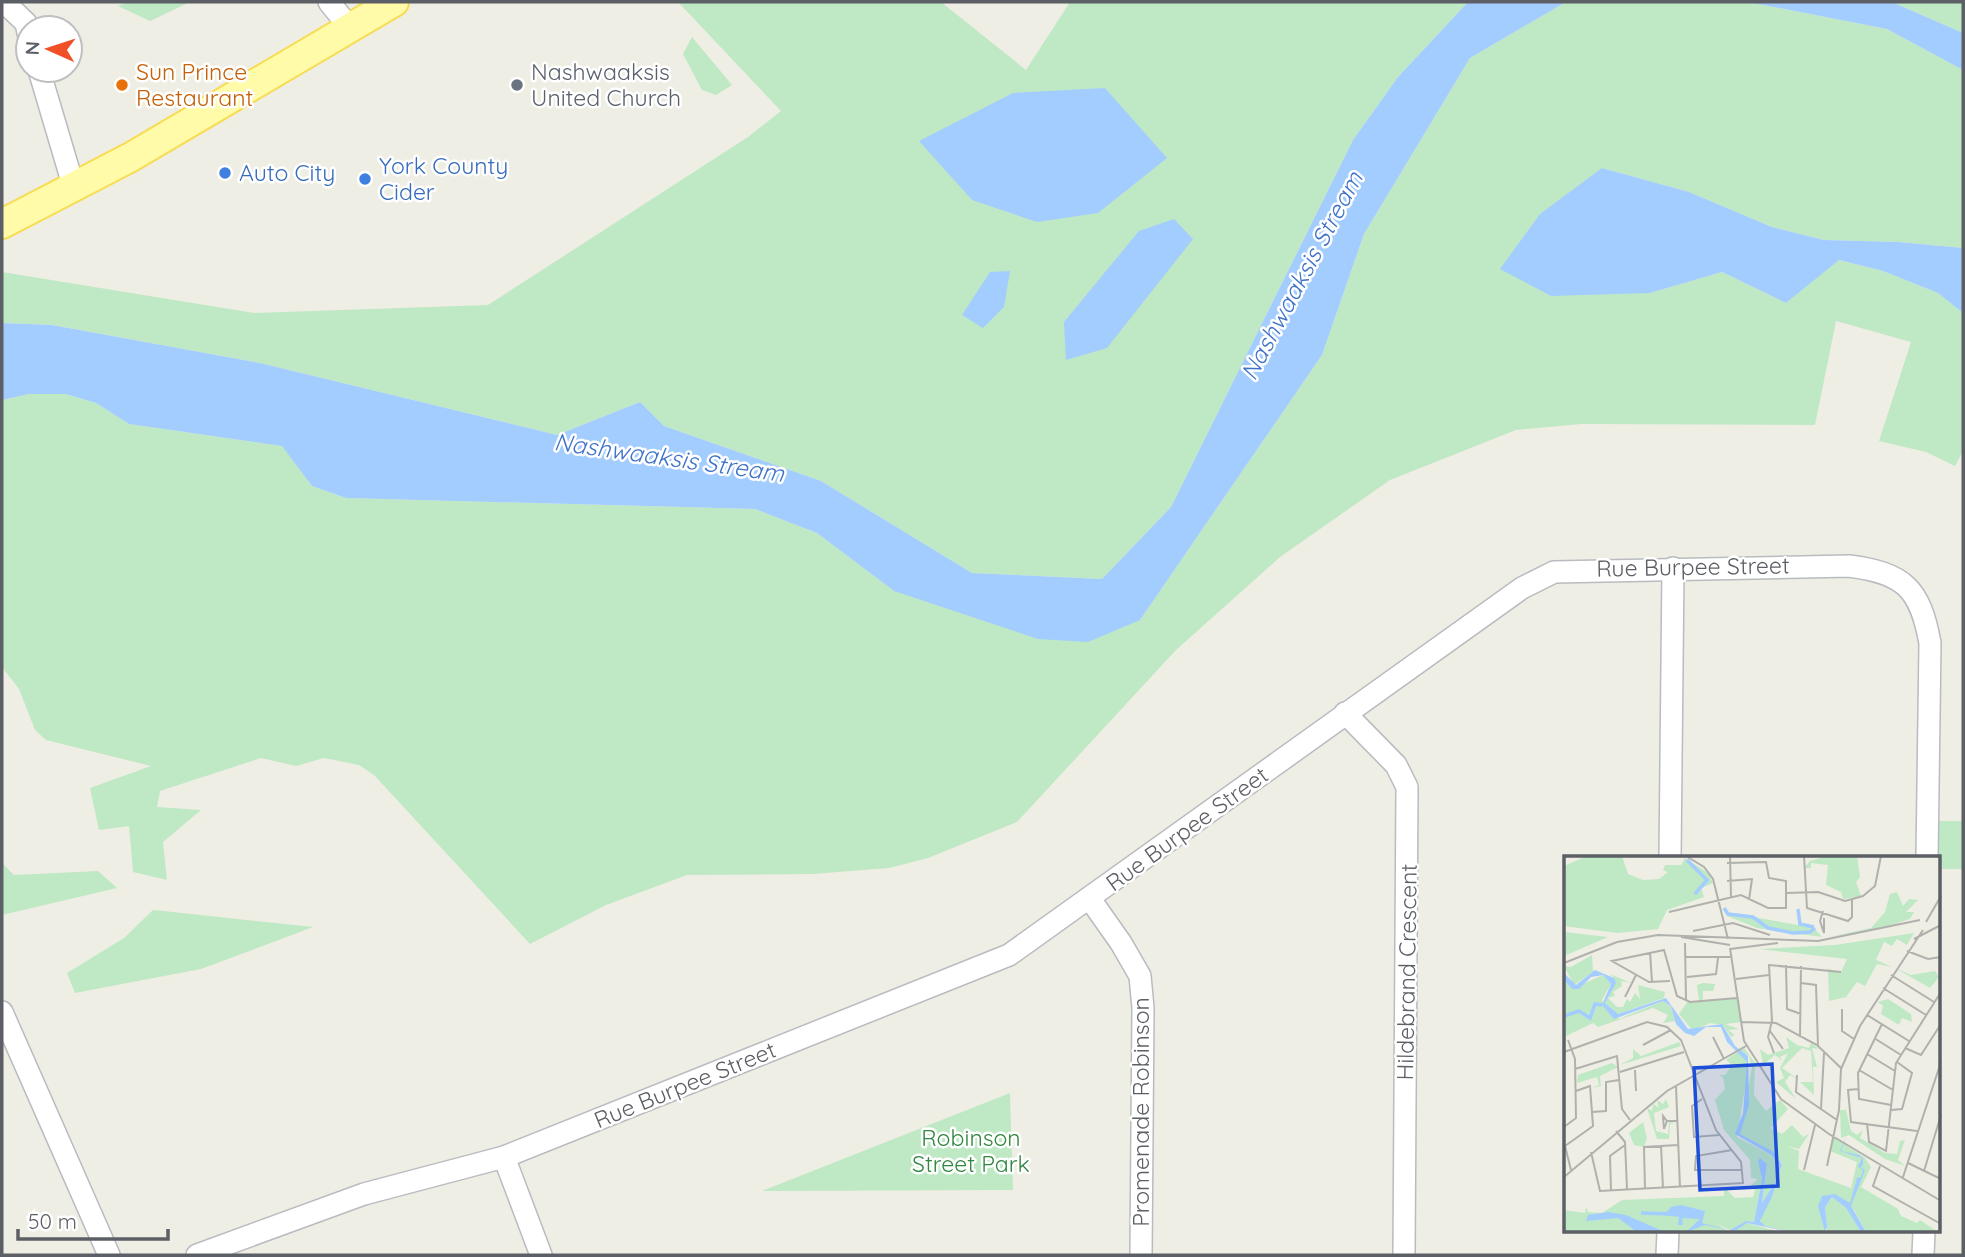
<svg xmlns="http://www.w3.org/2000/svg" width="1965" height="1257" font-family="Quicksand,sans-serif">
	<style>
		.green { fill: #bfe8c4 }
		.water { fill: #a3cdff }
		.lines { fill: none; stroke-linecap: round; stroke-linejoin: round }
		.minor-casing { stroke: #b9bbc0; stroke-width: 24 }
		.major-casing { stroke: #f7dc54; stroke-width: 32 }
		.minor { stroke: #fff; stroke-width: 21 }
		.major { stroke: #fffba8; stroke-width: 28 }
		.food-dot { fill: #e8710a; stroke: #fff; stroke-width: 2.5 }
		.worship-dot { fill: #6b7280; stroke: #fff; stroke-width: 2.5 }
		.shop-dot { fill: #3f7fe0; stroke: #fff; stroke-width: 2.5 }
		.labels { text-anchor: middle; stroke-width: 5; stroke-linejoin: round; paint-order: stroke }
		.food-label { font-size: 23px; fill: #c56008; stroke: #fff; text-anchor: start }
		.worship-label { font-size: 23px; fill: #5b616d; stroke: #fff; text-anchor: start }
		.shop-label { font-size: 23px; fill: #366cbe; stroke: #fff; text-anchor: start }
		.street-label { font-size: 23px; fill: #5c5f65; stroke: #fff }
		.park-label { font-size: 23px; fill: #318640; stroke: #fff }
		.water-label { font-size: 24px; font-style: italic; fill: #4073c8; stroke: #fff }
		.inset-river { fill: none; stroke: #a3cdff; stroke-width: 3.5 }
		.inset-road { fill: none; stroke: #b0b1ad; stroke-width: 2 }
		.view { fill: #1d4ed8; fill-opacity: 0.15; stroke: #1d4ed8; stroke-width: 3.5 }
		.inset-edge { fill: none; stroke: #5c5f65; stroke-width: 3.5 }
	</style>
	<rect width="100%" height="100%" fill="#efeee4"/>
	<g class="green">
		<polygon points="128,2 190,2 150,21 118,6"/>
		<polygon points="678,2 941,2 1026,70 1070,2 1468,2 1398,77 1353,140 1171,507 1102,579 972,573 821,481 664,426 640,402 557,435 260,363 52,325 2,323 2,272 254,313 488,305 748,137 781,111"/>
		<polygon points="1566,2 1748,2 1887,29 1963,70 1963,248 1899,242 1824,240 1772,227 1689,192 1602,168 1650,293 1722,272 1786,303 1838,260 1883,271 1938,293 1963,313 1963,451 1955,466 1926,452 1879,441 1911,342 1836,321 1815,425 1581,424 1516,430 1390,480 1280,557 1176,650 1017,822 928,858 889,868 812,874 687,875 606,905 530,944 374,775 359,765 324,758 296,766 261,758 160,791 157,807 201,810 163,842 167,880 133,872 129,826 99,830 90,788 151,766 46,740 35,730 19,689 2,667 2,400 29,394 66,394 96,403 129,424 283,446 312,486 346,498 755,509 817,533 894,591 1140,620 1322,355 1364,234 1470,58"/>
		<polygon points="1892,2 1963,2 1963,33"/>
		<polygon points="692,37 732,85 716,95 702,90 683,54"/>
		<polygon points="1928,821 1963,821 1963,869 1939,869 1939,858 1927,858"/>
		<polygon points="2,863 14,875 98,871 117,888 2,915"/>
		<polygon points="153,910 154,910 313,927 201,969 75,993 67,973 124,938"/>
		<polygon points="1010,1093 1013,1190 762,1191"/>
	</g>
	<g class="water">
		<polygon points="1468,2 1566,2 1470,58 1364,234 1322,355 1140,620 1088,642 1038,639 894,591 817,533 755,509 346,498 312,486 282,446 129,424 96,403 66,394 29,394 2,400 2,323 52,325 260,363 557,435 640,402 664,426 821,481 972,573 1102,579 1171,507 1353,140 1398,77"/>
		<polygon points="1748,2 1892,2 1963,33 1963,70 1887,29"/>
		<polygon points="1105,88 1167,158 1098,213 1037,222 972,200 919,141 1013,93"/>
		<polygon points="1602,168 1689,192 1772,227 1824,240 1899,242 1963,248 1963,313 1938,293 1883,271 1839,260 1786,303 1722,272 1650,293 1551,296 1500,269 1540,214"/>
		<polygon points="1174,219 1193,239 1107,348 1066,360 1064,322 1139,231"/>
		<polygon points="1010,271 1004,307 983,328 962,315 990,272"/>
	</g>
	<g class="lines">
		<defs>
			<g id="minor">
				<polyline points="4,2 26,23 28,33"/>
				<polyline points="329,2 351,29"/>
				<polyline points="39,70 74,188"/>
				<polyline points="1345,713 1396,765 1407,787 1404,1255"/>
				<polyline points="1670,858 1673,568"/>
				<polyline points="1090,899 1121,943 1140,976 1143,1008 1141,1255"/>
				<polyline points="2,1012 109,1255"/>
				<polyline points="504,1157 541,1255"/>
				<path d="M197,1255L364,1194L504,1157L1009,955L1522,588L1554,572L1849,566C1904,573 1920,588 1930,643L1927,858"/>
				<polyline points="1667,1255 1668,1231"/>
				<polyline points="1923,1255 1924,1231"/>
			</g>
			<polyline id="major" points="2,224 131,157 394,2"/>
		</defs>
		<use href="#minor" class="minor-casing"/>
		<use href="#major" class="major-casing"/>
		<use href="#minor" class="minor"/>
		<use href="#major" class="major"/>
	</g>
	<circle class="food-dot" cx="122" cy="85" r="7"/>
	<circle class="worship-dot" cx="517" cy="85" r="7"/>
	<g class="shop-dot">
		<circle cx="225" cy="173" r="7"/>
		<circle cx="365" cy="179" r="7"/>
	</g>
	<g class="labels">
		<g class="food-label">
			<text x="136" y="80">Sun Prince<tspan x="136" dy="26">Restaurant</tspan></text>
		</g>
		<g class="worship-label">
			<text x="531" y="80">Nashwaaksis<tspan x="531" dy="26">United Church</tspan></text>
		</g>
		<g class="shop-label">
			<text x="379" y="174">York County<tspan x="379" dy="26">Cider</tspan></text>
			<text x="239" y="181">Auto City</text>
		</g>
		<g class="street-label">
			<text transform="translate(1693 567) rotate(-1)" y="8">Rue Burpee Street</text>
			<text transform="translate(1187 829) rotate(-36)" y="8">Rue Burpee Street</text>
			<text transform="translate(1407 972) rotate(-89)" y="8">Hildebrand Crescent</text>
			<text transform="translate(685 1085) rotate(-22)" y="8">Rue Burpee Street</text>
			<text transform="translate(1141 1112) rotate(-90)" y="8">Promenade Robinson</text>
		</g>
		<g class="park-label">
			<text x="971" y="1146">Robinson<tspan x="971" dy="26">Street Park</tspan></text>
		</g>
		<g class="water-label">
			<text transform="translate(1302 276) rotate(-62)" y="8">Nashwaaksis Stream</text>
			<text transform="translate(669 458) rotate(8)" y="8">Nashwaaksis Stream</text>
		</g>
	</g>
	<g transform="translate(1564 856)">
		<rect width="376" height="376" fill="#efeee4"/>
		<path d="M23,0H58L64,18L79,24L95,23L104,16L99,14L101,9H117L121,2L144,17L149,27L137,32L140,41L103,54L94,73L53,77L0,70V10ZM264,0H293L296,21L292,26L297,40L279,43L277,36L262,29L264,9L247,7V12H240L246,5ZM333,36L339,50L345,43L354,44L342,56H350L346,63L315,73L265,81L307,72L321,56L326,38ZM162,56L250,72L258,81L193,72L163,60ZM0,76L44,81L0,100ZM350,77L343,89L333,83L328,90L320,86L312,104L328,111L313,108L301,130L293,126L282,141L265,145L264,113L277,116L283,103L195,93L271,89ZM28,99L29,116L10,129L0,110L7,111ZM331,112L347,119L371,115L375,121L366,132ZM46,118L67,127L57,125L58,130L49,136L51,140L44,142L53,151H59L63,143L66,146L71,137L76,143L74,129L101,136L100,142L54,158L41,147L48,134L50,122ZM39,119L47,128L38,144L55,163L99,145L107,150L112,165L99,167L104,159L89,152L34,171L29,167L0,181V124L8,133ZM139,127L151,128L149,135H139V145L175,142L177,166L161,168L175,173L164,174L171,179L167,181L174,192L159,169L146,167L129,175L115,158L124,145H135L133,129ZM324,143L347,158L348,166L338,162L335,169L317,158L319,150L314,146ZM222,181L233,189L245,192L247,187L255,193L248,192L253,211H249L250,239L236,226H249L247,195L238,192L218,212L234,223L226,219L221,226L232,243L212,226L220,222L216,212L224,197L216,201L219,205L211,199L199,209L196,193L204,199L225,192ZM115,186L117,190L56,209L69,202V193L77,200ZM180,192L191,207L190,239L202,255L216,244L224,253L207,272L218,278L228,269L239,281L245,278L235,293L223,290L235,295L234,313L287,332L293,306L266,295L270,281L301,302L307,311L297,331L334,353L337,360L353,367L356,364L374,376H302L290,354L270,338L258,343L261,376H226L197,369L196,358L208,341L218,307L203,293L175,278L188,212L185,200L176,194ZM173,196L182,202L184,213L173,281L209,300L214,309L212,325L198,348L203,308L194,305L198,323L190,366L182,365L166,374L153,368L165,376L183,367L216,376H0V354L21,357L22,351L24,356L38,357L58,344L160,340V331L171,342L189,341L191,334L185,331L194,323L187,322L186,304L160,274L151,244L161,233L159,221L154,219H161L168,209L162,204ZM48,207L54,211L36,220L37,230L29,232L35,229L33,221L13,227L14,219ZM102,243L105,251L90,257L92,275L104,278L105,266L111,267L106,268L105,283H93L83,252L88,255L89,248L95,252L93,244L99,248ZM276,254H282L287,275L293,279L299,274L296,282L321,297L333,298L336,285L341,284L334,304L341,310L321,303L285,279L277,282ZM79,266L83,282L80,291L70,289L65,277ZM268,341L282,352L297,376H263L261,351Z" fill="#bfe8c4"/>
		<path d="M31,114L50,122L52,127L41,147L54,158L102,142L124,173L158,168L171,190L184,200L185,249L176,278L208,295L218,308L208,341L196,365L201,370L226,376L183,367L171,375L141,369L122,376L136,363L118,362L119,369H114L115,361L100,359L107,351L117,349L141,355L138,367L166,374L182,365L190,366L198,323L194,305L196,302L203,308L198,347L212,325L214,309L209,300L171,278L179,257L183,206L163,186L157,171H142L130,180L121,177L112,168L107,150L99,145L50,163L38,149L47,128L39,119L27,121L15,133H8L0,124V117L12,129ZM283,278L277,295L295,299L299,302V309L296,311L301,314L287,350L302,376H297L282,352L268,341L261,351L263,371L261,376L254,350L258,340L271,338L286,347L293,322L297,321L299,314L294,311L298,302L276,295ZM44,356L62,359L101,376H73L54,362L22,365L24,359Z" fill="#a3cdff"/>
		<path class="inset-river" d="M123,4L143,24L131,38M160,52L164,58L189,61L204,72L229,77L246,76L251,72M234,53L236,68L250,71M0,160L15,155L26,162L31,148L38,149M77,357L107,358"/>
		<path class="inset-road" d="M122,0L140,11L149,23L164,83M166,0L167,41M240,0L243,52L284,65L288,61V44M163,25L188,23L185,44M223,37L254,36L281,45L299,40L311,30L317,0M259,55L256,65L260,77V62M105,56L177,39L204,52H222V25L205,22L202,6L163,7M362,66L377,40M129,75L169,67L206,79M117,81L166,89M350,83L377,69M121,87L122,145M166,92L180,185L217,243L265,278L377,345M166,93L214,87M343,95L364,103L377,101M86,96L88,126M122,101H168M0,107L53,86L94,79L254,85L356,64M222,109L223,153L237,158M327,119L370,146M123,121L152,118L154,102M172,123L205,119M106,125L85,126L48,105L100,94L113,140L126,146L173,142M237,127L252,129L254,190M319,132L362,159M61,141L72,119M278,153V175L290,183M303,159L345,185M177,166L212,167L253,189L277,212M318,168L294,217L295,243L327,249M206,175L219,193M236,180L237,110M149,181L160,203M310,182L337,199M79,189L107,174M341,192L357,199L377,168M0,196L83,166L103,171L117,184L152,274L177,306L179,327L36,335L27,296M210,197L204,181L208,165L205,109L277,116M303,198L331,215M11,213L53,200L58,253L66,264M71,214L72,235M295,214L329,234M56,216L120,196M233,219L232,236L273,264M112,230L116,332M294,233L284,234L287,266L353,275M138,243L128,250L130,281L155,279M257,253L260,197M327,254L338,253L348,217L333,206M28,256L42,255V226L55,224M103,265L100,273L99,260L103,265H113M303,267L305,286L322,295L332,207L377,136M0,271L12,262L11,203L4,184M52,275L61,286L63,333M97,289L99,333M1,290L29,270L26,230L12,235M1,290L7,314M168,294L132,300L131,314H178M344,307L377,323M263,310L275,254L277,213L296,170L359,74M316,310L309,330L377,368M240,314L251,269M360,315L377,259M0,321L103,235L182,190M339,321L377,206M47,334L46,300L61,289M81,334L80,291L114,289"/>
		<path class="view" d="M208,208L214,330L136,334L130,212Z"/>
		<rect width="376" height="376" class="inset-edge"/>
	</g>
	<rect width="1965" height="1257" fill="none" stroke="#5c5f65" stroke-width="7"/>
	<g transform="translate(49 49) rotate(273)"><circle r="33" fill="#ffffff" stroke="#bebfc1" stroke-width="2"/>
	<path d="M0-5L12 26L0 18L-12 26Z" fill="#f04f28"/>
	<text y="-10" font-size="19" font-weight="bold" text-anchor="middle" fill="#5c5f65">N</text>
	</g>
	<path d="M18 1229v10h150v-10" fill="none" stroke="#5c5f65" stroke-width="3.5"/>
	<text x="28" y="1229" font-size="21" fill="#5c5f65" stroke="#ffffff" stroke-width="5" paint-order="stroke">50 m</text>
</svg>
